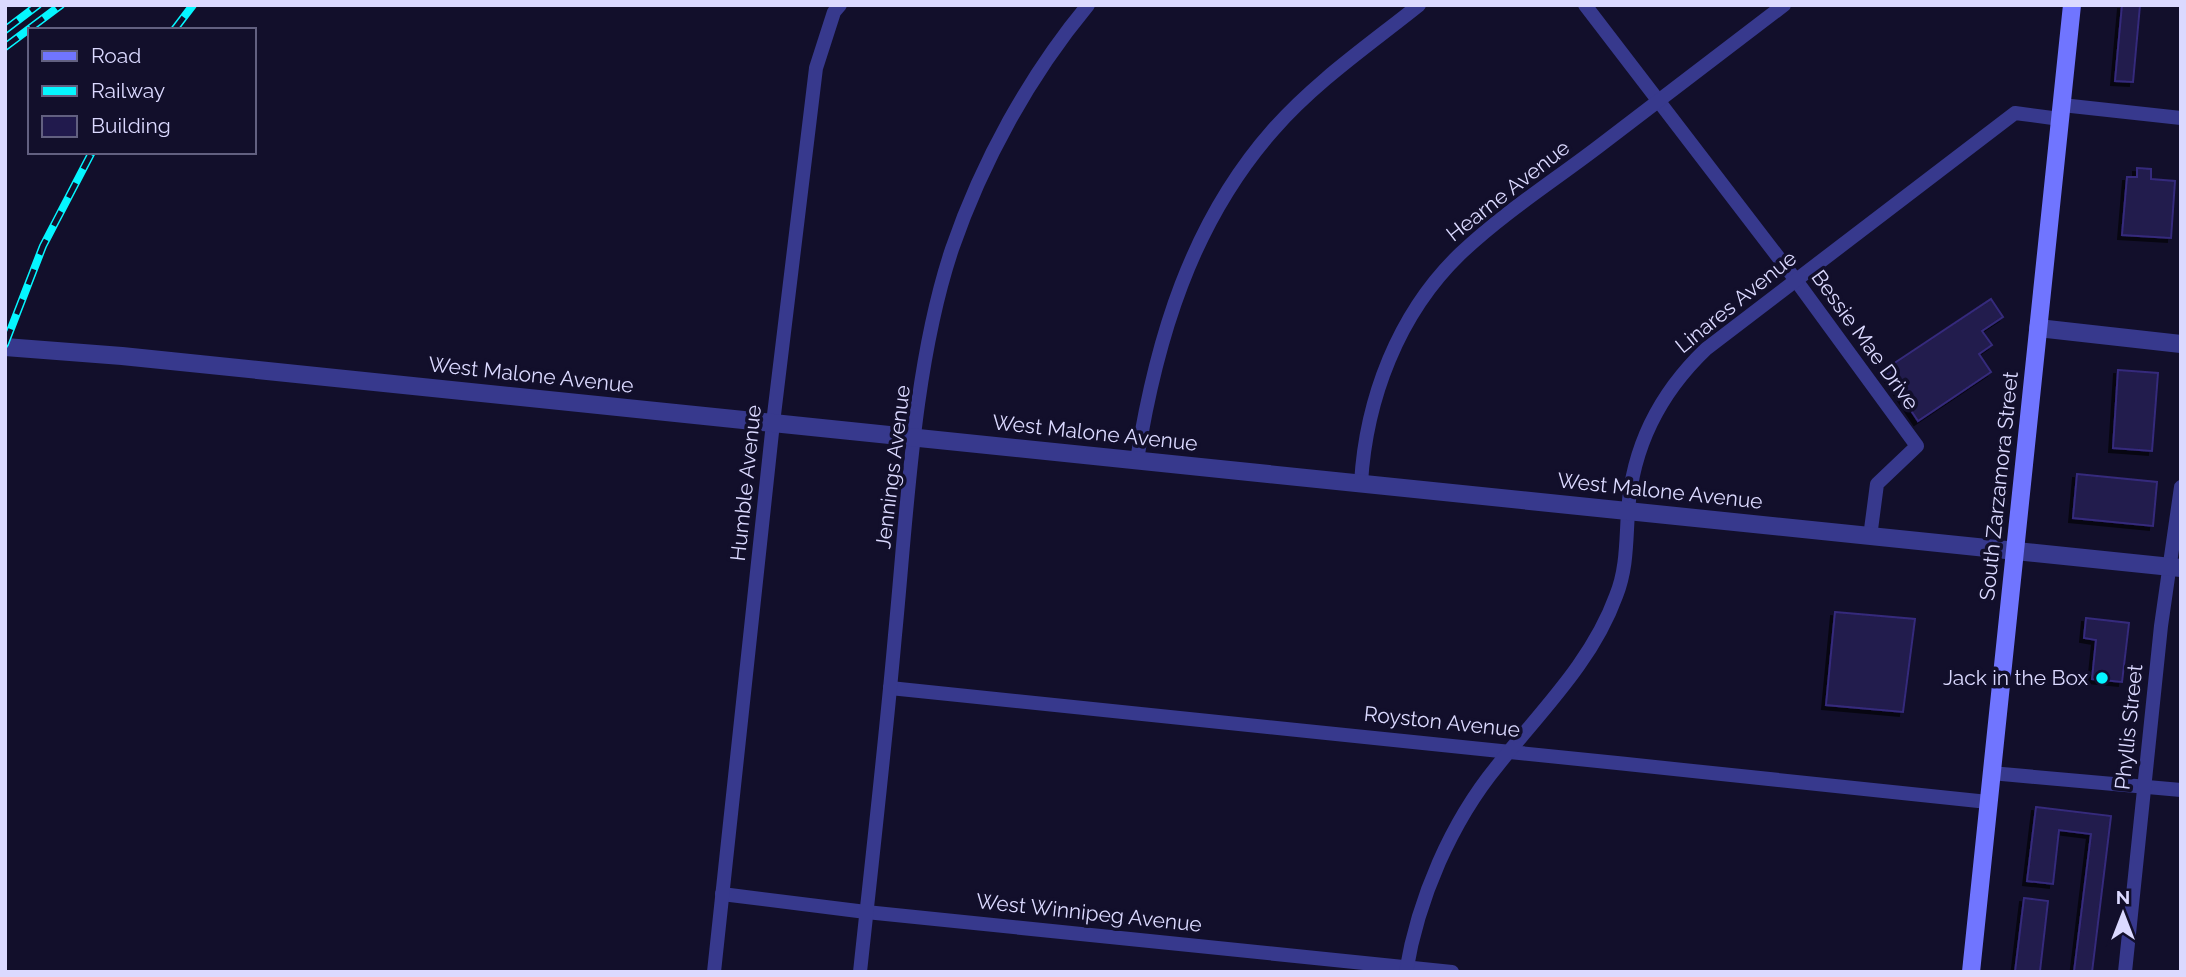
<svg xmlns="http://www.w3.org/2000/svg" width="2186" height="977" font-family="Raleway,sans-serif">
	<style>
		.building { fill: #211a4d; stroke: #352a7b; stroke-width: 2; filter: url(#shadow) }
		.lines { fill: none; stroke-linecap: round; stroke-linejoin: round }
		.minor { stroke: #37398d; stroke-width: 14 }
		.tertiary { stroke: #37398d; stroke-width: 18 }
		.secondary { stroke: #7075ff; stroke-width: 18 }
		.rail-casing { stroke: #05f6ff; stroke-width: 8 }
		.rail { stroke: #120f2b; stroke-width: 5; stroke-dasharray: 16; stroke-linecap: butt }
		.poi-dot { fill: #05f6ff; stroke: #120f2b; stroke-width: 2.5 }
		.labels { text-anchor: middle; stroke-width: 7; stroke-linejoin: round; paint-order: stroke }
		.street-label { font-size: 21px; fill: #dbd9ff; stroke: #120f2b }
		.poi-label { font-size: 21px; fill: #dbd9ff; stroke: #120f2b; text-anchor: end }
	</style>
	<defs>
		<filter id="shadow"><feDropShadow dx="-4" dy="4" stdDeviation="0" flood-color="#0009"/></filter>
	</defs>
	<rect width="100%" height="100%" fill="#120f2b"/>
	<g class="building">
		<polygon points="2122,5 2140,5 2133,82 2115,81"/>
		<polygon points="2137,168 2151,169 2151,179 2175,181 2171,238 2122,235 2127,177 2137,177"/>
		<polygon points="1991,299 2003,317 1982,331 1992,345 1979,354 1991,372 1918,421 1884,370"/>
		<polygon points="2118,370 2158,373 2152,451 2113,448"/>
		<polygon points="2077,474 2157,482 2153,526 2073,518"/>
		<polygon points="1835,612 1915,619 1903,712 1826,705"/>
		<polygon points="2086,618 2129,623 2122,682 2092,679 2096,640 2084,638"/>
		<polygon points="2036,807 2111,816 2092,972 2074,972 2091,834 2059,830 2053,884 2027,881"/>
		<polygon points="2024,898 2048,901 2040,971 2049,972 2015,972"/>
	</g>
	<g class="lines">
		<g class="minor">
			<polyline points="1585,5 1795,279 1917,446 1877,484 1870,537"/>
			<polyline points="2062,105 2181,118"/>
			<path d="M1137,460C1156,340 1191,223 1273,130C1315,82 1369,45 1419,5"/>
			<path d="M1361,483C1366,399 1398,314 1460,254C1502,214 1552,182 1598,147C1660,100 1722,53 1784,5"/>
			<path d="M890,688C1256,724 1622,764 1988,802"/>
			<polyline points="1991,773 2181,790"/>
			<polyline points="722,894 866,912 1452,972"/>
			<polyline points="714,972 773,423 816,68 834,12 840,5"/>
			<path d="M860,972C872,860 885,748 895,635C907,513 913,366 952,249C982,162 1029,76 1088,5"/>
			<path d="M1406,972C1418,899 1451,822 1498,765C1541,711 1592,662 1616,596C1627,569 1626,541 1628,512C1632,448 1660,393 1706,349L2015,113L2060,119"/>
			<polyline points="2125,972 2161,626 2181,487"/>
		</g>
		<g class="tertiary">
			<polyline points="2038,328 2181,344"/>
			<polyline points="5,347 122,356 2181,568"/>
		</g>
		<polyline class="secondary" points="1971,972 2072,5"/>
		<defs>
			<g id="rail">
				<polyline points="5,30 38,5"/>
				<polyline points="174,30 193,5"/>
				<polyline points="5,47 61,5"/>
				<polyline points="5,344 43,246 92,152"/>
			</g>
		</defs>
		<use href="#rail" class="rail-casing"/>
		<use href="#rail" class="rail"/>
	</g>
	<circle class="poi-dot" cx="2102" cy="678" r="7"/>
	<g class="labels">
		<g class="street-label">
			<text transform="translate(1508 191) rotate(-38)" y="7">Hearne Avenue</text>
			<text transform="translate(1736 302) rotate(-39)" y="7">Linares Avenue</text>
			<text transform="translate(1865 340) rotate(54)" y="7">Bessie Mae Drive</text>
			<text transform="translate(531 375) rotate(6)" y="7">West Malone Avenue</text>
			<text transform="translate(1095 433) rotate(6)" y="7">West Malone Avenue</text>
			<text transform="translate(893 467) rotate(-83)" y="7">Jennings Avenue</text>
			<text transform="translate(746 483) rotate(-84)" y="7">Humble Avenue</text>
			<text transform="translate(1999 486) rotate(-84)" y="7">South Zarzamora Street</text>
			<text transform="translate(1660 491) rotate(6)" y="7">West Malone Avenue</text>
			<text transform="translate(1442 722) rotate(6)" y="7">Royston Avenue</text>
			<text transform="translate(2129 727) rotate(-84)" y="7">Phyllis Street</text>
			<text transform="translate(1089 913) rotate(6)" y="7">West Winnipeg Avenue</text>
		</g>
		<g class="poi-label">
			<text x="2088" y="685">Jack in the Box</text>
		</g>
	</g>
	<rect width="2186" height="977" fill="none" stroke="#dbd9ff" stroke-width="14"/>
	<rect x="28" y="28" width="228" height="126" fill="#120f2b" stroke="#626080" stroke-width="2"/>
	<rect x="42" y="51" width="35" height="10" fill="#7075ff" stroke="#626080" stroke-width="2"/>
	<text x="91" y="63" font-size="21" fill="#dbd9ff">Road</text>
	<rect x="42" y="86" width="35" height="10" fill="#05f6ff" stroke="#626080" stroke-width="2"/>
	<text x="91" y="98" font-size="21" fill="#dbd9ff">Railway</text>
	<rect x="42" y="116" width="35" height="21" fill="#211a4d" stroke="#626080" stroke-width="2"/>
	<text x="91" y="133" font-size="21" fill="#dbd9ff">Building</text>
	<g transform="translate(2123 914)" stroke="#120f2b" stroke-width="5" paint-order="stroke">
	<path d="M0-5L12 26L0 18L-12 26Z" fill="#dbd9ff"/>
	<text y="-10" font-size="19" font-weight="bold" text-anchor="middle" fill="#dbd9ff">N</text>
	</g>
</svg>
